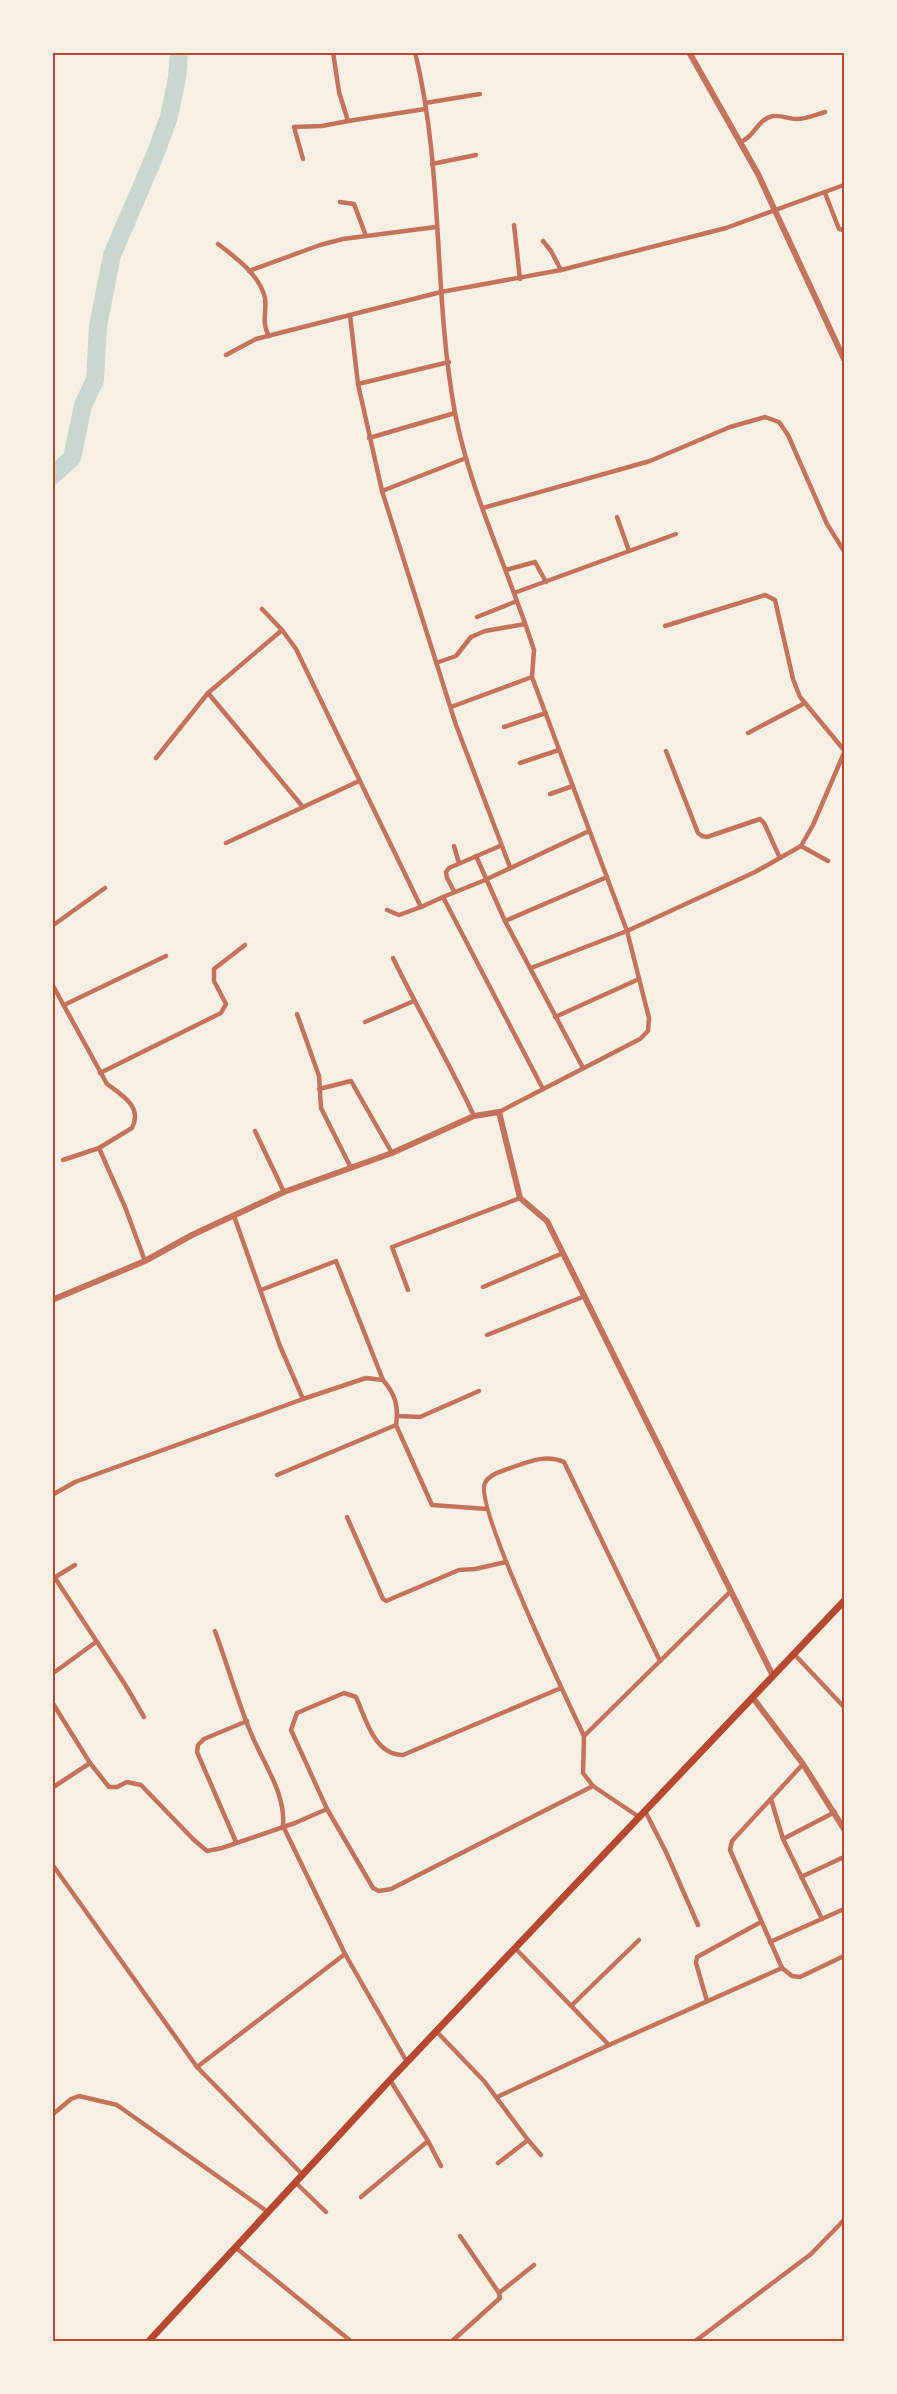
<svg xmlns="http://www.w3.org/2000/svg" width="897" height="2394" font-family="'Alegreya Sans',sans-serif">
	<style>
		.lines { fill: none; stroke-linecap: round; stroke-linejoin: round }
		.river { stroke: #c9d6d2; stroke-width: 18 }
		.minor { stroke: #c5725c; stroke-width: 4.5 }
		.tertiary { stroke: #c5725c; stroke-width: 6 }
		.secondary { stroke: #b5482f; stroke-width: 7 }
		.neatline { fill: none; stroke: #b5482f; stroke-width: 2 }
	</style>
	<rect width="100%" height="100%" fill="#f6efe4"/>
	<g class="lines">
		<polyline class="river" points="52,476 72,458 83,405 95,380 98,326 112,255 155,155 169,117 177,78 179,52"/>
		<g class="minor">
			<polyline points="333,52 339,92 348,121 425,109"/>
			<path d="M415,52C444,170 433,294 455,413C471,495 509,571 534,650L532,677L627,931L649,1018L648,1031L640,1039L499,1112"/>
			<polyline points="425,103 480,94"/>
			<path d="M740,142C754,138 757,119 773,116C780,115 789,119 797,119C806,119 815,115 825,112"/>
			<polyline points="303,159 294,127 322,126 348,121"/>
			<polyline points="432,164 476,155"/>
			<polyline points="825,193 839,229 844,230"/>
			<polyline points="340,202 354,204 366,236"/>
			<polyline points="514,225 520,279"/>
			<polyline points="543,241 551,251 561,270"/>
			<path d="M218,244C235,257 260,275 265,298C267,312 261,323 269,336"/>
			<polyline points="249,271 320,245 343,239 436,227"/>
			<polyline points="350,315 358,384 382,491 456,725 510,867"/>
			<polyline points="226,355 256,339 350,315 441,292 561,270 726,228 844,185"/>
			<polyline points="358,384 449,362"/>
			<polyline points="369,438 455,413"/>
			<polyline points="382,491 466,458"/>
			<polyline points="483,508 650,461 730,427 765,417 779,422 788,435 827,524 844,551"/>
			<polyline points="617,517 629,551"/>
			<polyline points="506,570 535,562 546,582"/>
			<polyline points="514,593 676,534"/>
			<polyline points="262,609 282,630 296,649 421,907 443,897"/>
			<polyline points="477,617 517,601"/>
			<polyline points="665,626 765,595 775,600 793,679 800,697 844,750"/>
			<polyline points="436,663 456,656 471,637 485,631 525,624"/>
			<polyline points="208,693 303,807"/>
			<polyline points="451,707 532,677"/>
			<polyline points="504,727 546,713"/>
			<polyline points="748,733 805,703"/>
			<polyline points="666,751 698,833 702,836 707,837 760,819 764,823 780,858"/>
			<polyline points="156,758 208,693 282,630"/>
			<polyline points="520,763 559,750"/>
			<polyline points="550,794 573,786"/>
			<polyline points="226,843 359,781"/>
			<polyline points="454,846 459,863"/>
			<polyline points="801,846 828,861"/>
			<polyline points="476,856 505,921 583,1068"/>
			<polyline points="454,891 447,878 446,872 449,868 500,846"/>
			<polyline points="387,910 399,915 421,907"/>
			<polyline points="505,921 607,877"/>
			<polyline points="52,926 105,888"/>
			<path d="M393,958C419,1012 449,1062 474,1116"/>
			<polyline points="531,968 627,931 755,872 801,846 813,825 844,753"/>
			<path d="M52,984L107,1084C122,1095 143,1107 132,1128L99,1148L125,1207L145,1261"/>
			<polyline points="64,1005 166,956"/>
			<polyline points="297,1014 319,1076 321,1108 351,1168"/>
			<polyline points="555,1017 639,979"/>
			<polyline points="365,1022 414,1001"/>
			<polyline points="100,1073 221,1013 226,1004 214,981 214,969 245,945"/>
			<polyline points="319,1089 351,1081 392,1153"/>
			<polyline points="543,1089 443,897 485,880 589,831"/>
			<polyline points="255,1131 284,1192"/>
			<polyline points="63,1160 99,1148"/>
			<polyline points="234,1216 280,1346 303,1399"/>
			<polyline points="483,1287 563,1253"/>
			<polyline points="261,1290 336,1261 383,1380"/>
			<polyline points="408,1290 392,1247 520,1198"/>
			<polyline points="487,1335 585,1296"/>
			<polyline points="397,1416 420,1417 479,1391"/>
			<polyline points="277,1475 396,1425 432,1505 487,1509"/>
			<path d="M52,1495L75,1482L303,1399L366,1378L383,1380C395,1394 399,1406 396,1425"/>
			<polyline points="347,1517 383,1599 386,1601 459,1570 475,1569 506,1562"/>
			<polyline points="55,1578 126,1686 144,1717"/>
			<polyline points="52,1579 75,1565"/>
			<path d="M215,1631C227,1664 237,1699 250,1731C262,1761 286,1793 283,1826"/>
			<polyline points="794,1654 844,1707"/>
			<polyline points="52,1674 96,1642"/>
			<path d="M561,1688L403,1755C374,1755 366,1719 356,1697L344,1693L297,1713L291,1730L327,1809L373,1888L379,1891L391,1889L593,1786L583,1773L584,1736L731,1591"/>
			<polyline points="52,1702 90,1763 109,1787 117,1787 127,1782 141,1785 194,1840 207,1851 222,1848 295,1823 327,1809"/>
			<path d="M584,1736C569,1704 473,1504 485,1483C490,1473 506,1470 516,1466C533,1460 547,1455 564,1462L660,1661"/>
			<polyline points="803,1764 732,1841 730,1850 782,1968 792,1976 800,1977 844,1956"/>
			<polyline points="593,1786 639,1817"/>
			<polyline points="52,1788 90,1763"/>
			<polyline points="771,1799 783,1839 822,1919"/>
			<polyline points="645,1811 666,1852 698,1925"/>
			<polyline points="283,1826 345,1954 407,2062"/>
			<polyline points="783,1839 835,1812"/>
			<polyline points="236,1842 197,1752 198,1745 204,1739 247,1721"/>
			<polyline points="52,1864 197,2067 302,2174"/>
			<polyline points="801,1877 844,1857"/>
			<polyline points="770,1942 844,1909"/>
			<polyline points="515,1948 609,2045 782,1968"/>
			<polyline points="707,2001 696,1963 697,1957 761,1922"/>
			<polyline points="572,2005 639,1940"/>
			<polyline points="436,2031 484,2081 528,2140 498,2163"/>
			<polyline points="197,2067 345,1954"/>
			<polyline points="497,2097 609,2045"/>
			<polyline points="52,2115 71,2099 79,2096 117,2105 268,2212"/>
			<polyline points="528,2140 541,2155"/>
			<polyline points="428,2141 441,2166"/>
			<polyline points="295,2182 326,2212"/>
			<polyline points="361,2197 428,2141 390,2080"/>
			<polyline points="235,2247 352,2342"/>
			<polyline points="499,2293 534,2265"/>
			<polyline points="451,2342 500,2298 499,2293 460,2236"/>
			<polyline points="694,2342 811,2254 844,2220"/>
		</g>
		<g class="tertiary">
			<polyline points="689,52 758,174 844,359"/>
			<polyline points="52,1300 145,1261 192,1235 284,1192 392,1153 474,1116 499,1112 520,1198 547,1221 773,1676"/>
			<polyline points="753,1698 803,1764 844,1829"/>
		</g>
		<polyline class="secondary" points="148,2342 390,2080 844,1601"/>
	</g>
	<rect width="897" height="2394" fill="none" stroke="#f6efe4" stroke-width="108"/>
	<rect x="54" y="54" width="789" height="2286" class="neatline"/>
</svg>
